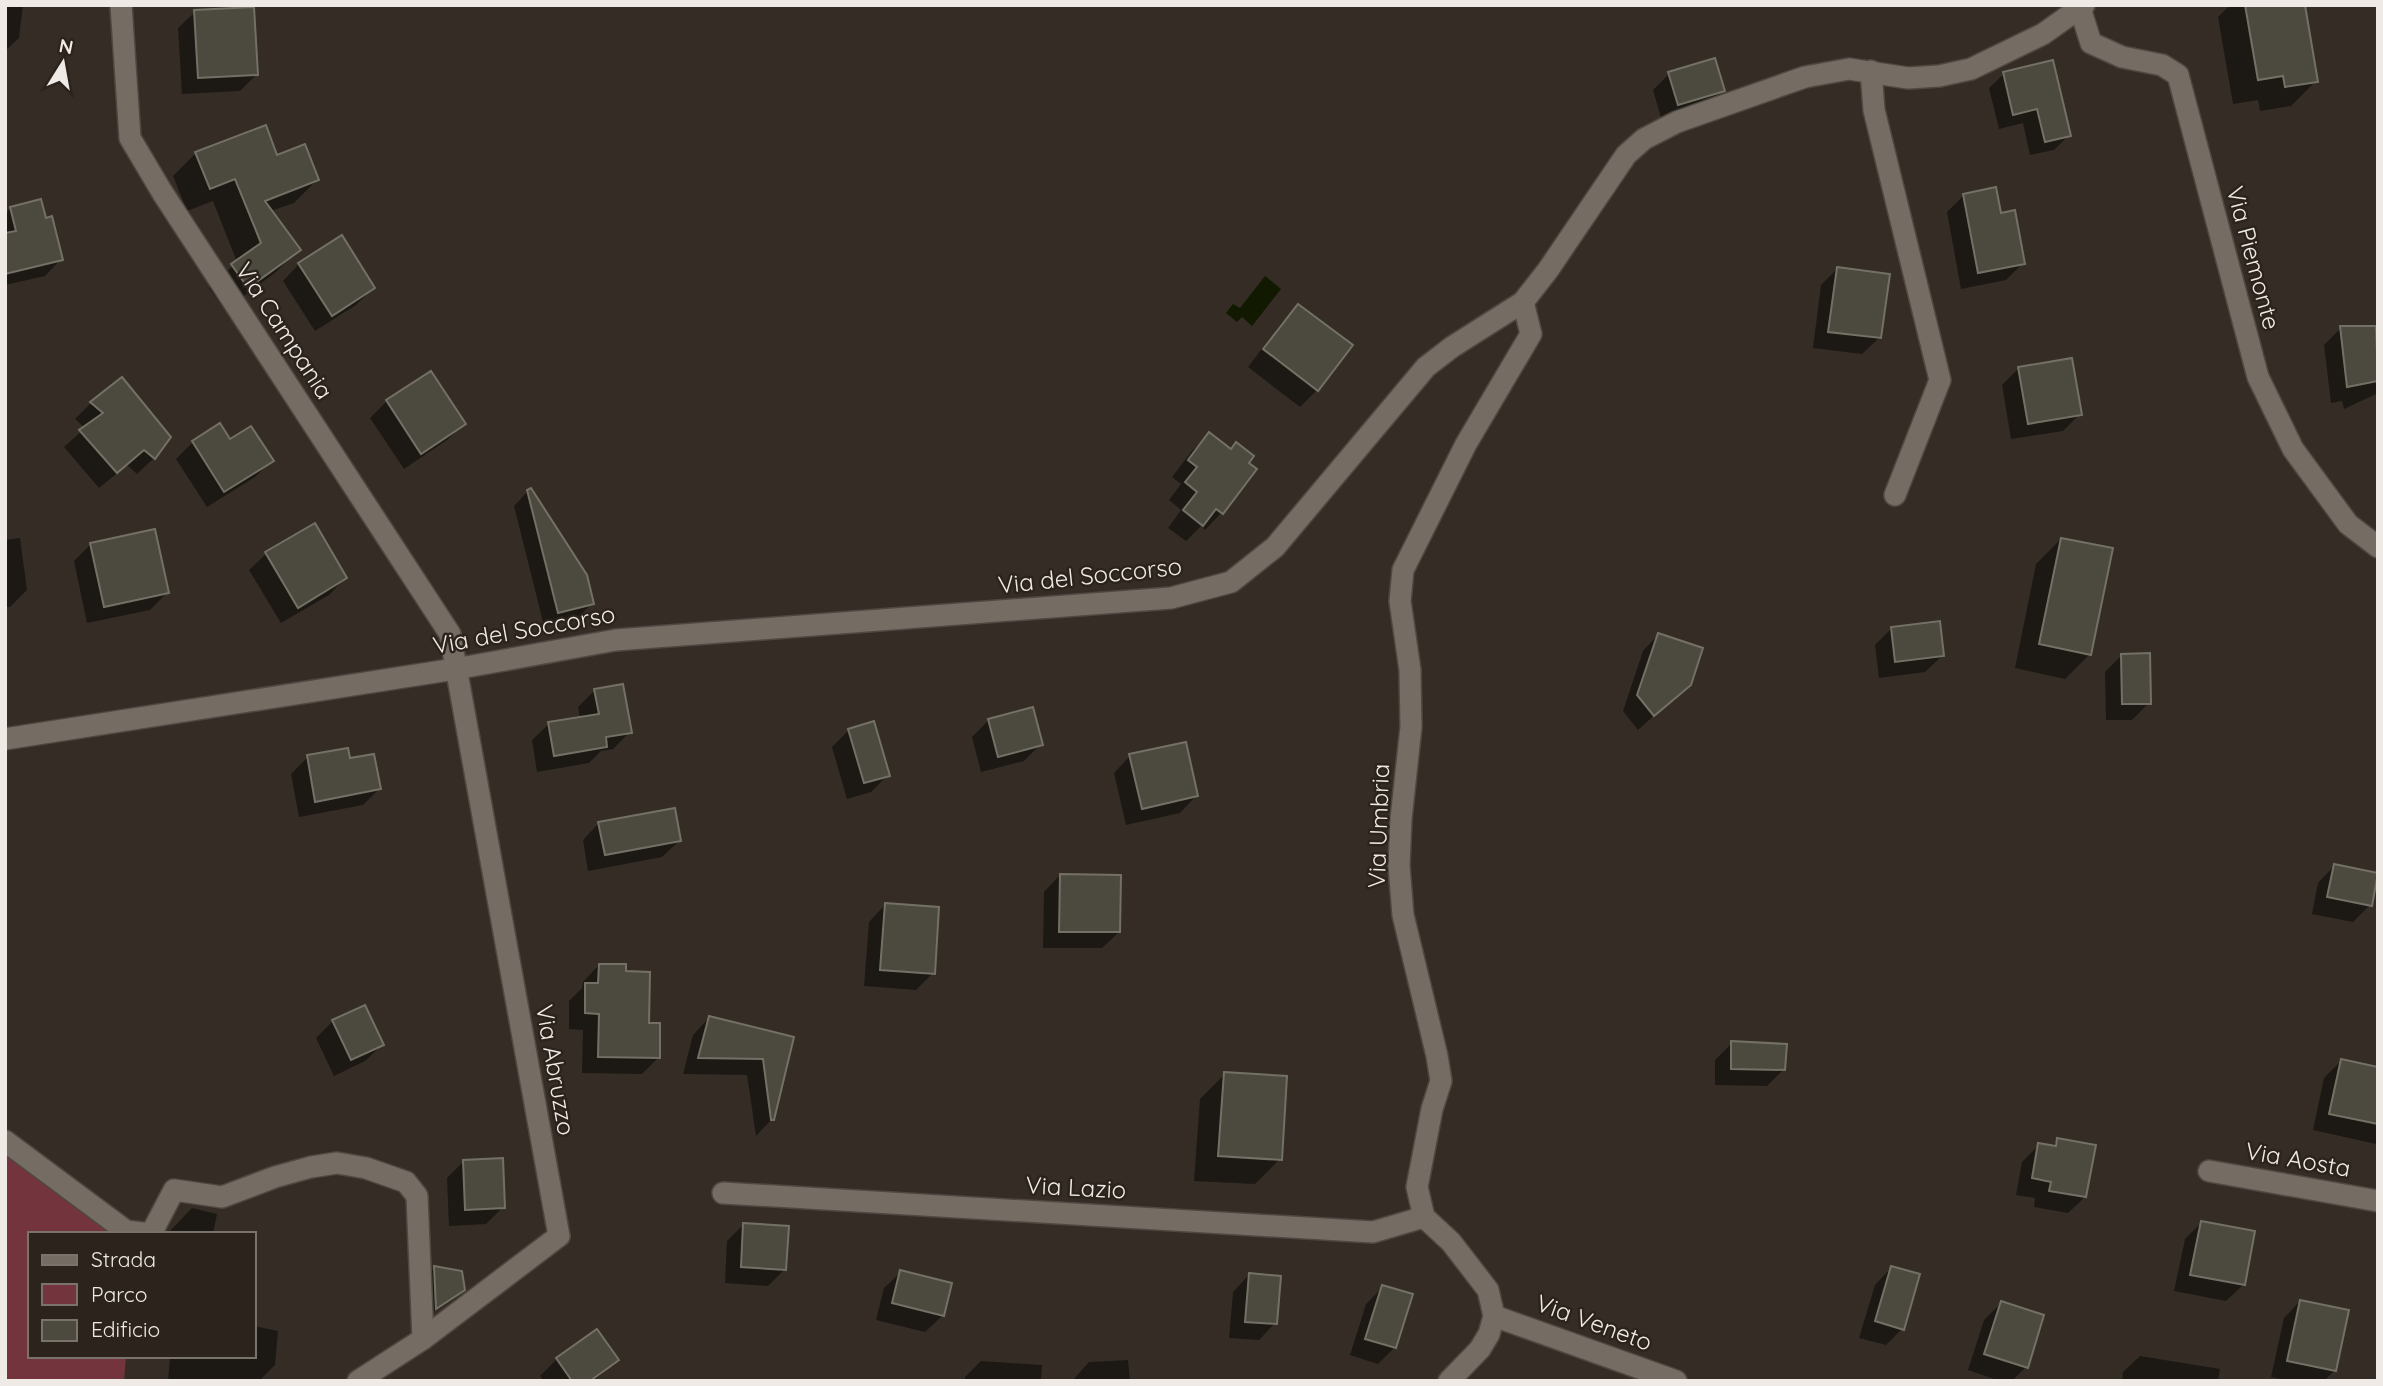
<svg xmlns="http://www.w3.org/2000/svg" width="2383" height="1386" font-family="Quicksand,sans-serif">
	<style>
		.green { fill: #74343e }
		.water { fill: #111901 }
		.shadow { fill: #0007 }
		.building { fill: #4c493e; stroke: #737165; stroke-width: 2 }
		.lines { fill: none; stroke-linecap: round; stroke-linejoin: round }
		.minor-casing { stroke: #4f4842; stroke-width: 24 }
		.minor { stroke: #756c63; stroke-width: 21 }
		.labels { text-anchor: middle; stroke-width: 5; stroke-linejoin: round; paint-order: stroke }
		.street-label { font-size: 24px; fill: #efeae5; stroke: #2b231c }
	</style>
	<rect width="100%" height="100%" fill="#352d25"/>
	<polygon class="green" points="5,1152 112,1234 30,1234 30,1356 126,1356 124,1381 5,1381"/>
	<polygon class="water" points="1265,276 1281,289 1252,326 1242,317 1237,322 1226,313 1233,304 1240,308"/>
	<g class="shadow">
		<polygon points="5,5 23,5 19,38 5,51"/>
		<polygon points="2230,5 2303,5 2316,81 2291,106 2260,111 2258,100 2233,104 2218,17"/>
		<polygon points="195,12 257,74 240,91 182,94 178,28"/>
		<polygon points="1669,74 1723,91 1706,108 1662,121 1653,90"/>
		<polygon points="2004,74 2069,135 2054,150 2030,155 2023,123 1999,129 1989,88"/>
		<polygon points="196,153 317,180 294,203 271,211 298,250 276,272 225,310 209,288 237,262 213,201 187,211 173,176"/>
		<polygon points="2378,167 2378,209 2376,209"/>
		<polygon points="1963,196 2000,215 2023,263 2006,280 1961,289 1947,212"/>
		<polygon points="11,208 44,220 61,259 45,276 5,285 5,214"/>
		<polygon points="299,264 373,288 356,305 315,331 283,281"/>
		<polygon points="1837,269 1879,338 1862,354 1813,348 1821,285"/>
		<polygon points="1298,306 1351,345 1317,390 1300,407 1248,367 1282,322"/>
		<polygon points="2341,328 2374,328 2378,354 2378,393 2344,409 2342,401 2331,403 2324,345"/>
		<polygon points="2019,368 2080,414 2063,431 2011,439 2002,385"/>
		<polygon points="122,380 154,458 137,474 127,465 99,488 64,447 85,428 75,419 91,403"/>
		<polygon points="387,401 464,424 447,440 404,469 370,418"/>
		<polygon points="1209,434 1255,469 1221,513 1205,530 1201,526 1186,541 1168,528 1181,510 1169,500 1181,484 1172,477 1192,451"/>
		<polygon points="230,441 271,461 255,477 207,507 176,459 193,442"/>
		<polygon points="528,491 592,603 578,618 544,626 514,506"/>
		<polygon points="314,525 345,578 329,595 281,623 249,570 266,554"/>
		<polygon points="20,538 27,590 10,607 5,607 5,540"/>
		<polygon points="2061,539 2090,654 2065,679 2015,668 2036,564"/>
		<polygon points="91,544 167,593 150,610 87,623 74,561"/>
		<polygon points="1891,629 1942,656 1925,672 1879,678 1875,645"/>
		<polygon points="1658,635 1689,684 1638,730 1623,711 1643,651"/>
		<polygon points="2122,655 2149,703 2132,720 2106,720 2105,672"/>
		<polygon points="595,690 630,732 613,749 601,751 589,763 537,772 532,740 549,724 580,718 578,707"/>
		<polygon points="989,720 1041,744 1024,761 981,772 972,737"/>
		<polygon points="849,730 888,775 871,792 847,799 832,747"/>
		<polygon points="1130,756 1196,796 1180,813 1126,825 1114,773"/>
		<polygon points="308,757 348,760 379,789 363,805 299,817 291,774"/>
		<polygon points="599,823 679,841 662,857 588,871 583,840"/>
		<polygon points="2334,866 2370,905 2353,922 2312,914 2318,883"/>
		<polygon points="1060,875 1119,932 1102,948 1043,948 1044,892"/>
		<polygon points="885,905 933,973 916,990 864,986 869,922"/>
		<polygon points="599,965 625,973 647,1025 659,1057 642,1074 582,1073 583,1030 569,1029 569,1001 582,988 583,982"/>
		<polygon points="364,1007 382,1045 365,1061 334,1076 316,1038 333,1021"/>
		<polygon points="709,1018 791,1038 772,1119 756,1136 747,1075 683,1074 693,1035"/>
		<polygon points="1732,1043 1784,1069 1767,1086 1715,1085 1715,1060"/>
		<polygon points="2341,1061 2378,1069 2376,1144 2313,1130 2324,1078"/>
		<polygon points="1225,1074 1280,1159 1255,1184 1194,1181 1200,1099"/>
		<polygon points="2058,1140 2085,1197 2068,1213 2034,1207 2035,1198 2016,1195 2022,1162 2039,1145 2051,1147"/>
		<polygon points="463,1162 503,1207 486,1224 449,1226 447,1178"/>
		<polygon points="192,1208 217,1214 213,1234 167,1234"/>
		<polygon points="2201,1223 2243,1285 2226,1301 2174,1291 2185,1239"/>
		<polygon points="743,1225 785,1269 768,1286 725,1283 727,1241"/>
		<polygon points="434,1268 463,1290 455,1298 428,1315 427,1276"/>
		<polygon points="1891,1268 1902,1329 1886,1345 1859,1338 1875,1285"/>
		<polygon points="901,1272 942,1316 925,1332 876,1320 884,1288"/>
		<polygon points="1249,1275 1275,1323 1259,1340 1229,1338 1233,1292"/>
		<polygon points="1383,1287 1395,1347 1378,1364 1350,1355 1366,1304"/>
		<polygon points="2300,1301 2335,1370 2324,1381 2290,1381 2271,1377 2284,1318"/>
		<polygon points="2001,1303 2026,1367 2012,1381 2000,1381 1968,1370 1984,1320"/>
		<polygon points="254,1326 278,1331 275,1365 259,1381 168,1381 170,1356 254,1356"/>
		<polygon points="2140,1356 2220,1369 2218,1381 2122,1381 2123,1372"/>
		<polygon points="557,1359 617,1360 594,1381 544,1381 540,1376"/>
		<polygon points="1128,1360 1130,1381 1072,1381 1089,1362"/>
		<polygon points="981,1361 1042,1365 1041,1381 965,1381 965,1377"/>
	</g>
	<g class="building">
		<polygon points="2245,5 2305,5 2318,82 2285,87 2283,76 2258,80"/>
		<polygon points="254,7 258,75 198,78 194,10"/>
		<polygon points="1715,58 1725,91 1678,105 1668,72"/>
		<polygon points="2053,60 2071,136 2045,142 2037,109 2013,115 2003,72"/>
		<polygon points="266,125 277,155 305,144 319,180 265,201 301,250 248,288 231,264 261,243 235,179 210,189 195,152"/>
		<polygon points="1996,187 2001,213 2015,210 2025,264 1978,273 1963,194"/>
		<polygon points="41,199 46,218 52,216 63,260 5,274 5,233 16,231 10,207"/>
		<polygon points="342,235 375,288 332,316 298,263"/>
		<polygon points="1837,267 1890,274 1881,338 1828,332"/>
		<polygon points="1298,304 1353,345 1318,391 1263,349"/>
		<polygon points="2340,326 2376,326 2378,381 2347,387"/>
		<polygon points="2072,358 2082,415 2028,424 2018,367"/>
		<polygon points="431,371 466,424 421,454 386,400"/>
		<polygon points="122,377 171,437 155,459 144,450 117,473 79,430 103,413 90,402"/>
		<polygon points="220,423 230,439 251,426 274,461 224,492 192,441"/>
		<polygon points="1209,432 1231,449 1236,442 1254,456 1249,463 1257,469 1223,514 1216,509 1203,526 1183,510 1197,492 1185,482 1197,467 1188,460"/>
		<polygon points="531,488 587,575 594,604 558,613 527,490"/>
		<polygon points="315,523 347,578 298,608 265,552"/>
		<polygon points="155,529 169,593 104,607 90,543"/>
		<polygon points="2061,538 2113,548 2091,655 2039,644"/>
		<polygon points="1940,621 1944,656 1895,662 1891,627"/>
		<polygon points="1658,633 1703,648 1691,685 1654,716 1637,695"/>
		<polygon points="2150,653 2151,704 2122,704 2121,654"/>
		<polygon points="623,684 632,733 606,737 607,747 554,756 548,722 599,714 594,689"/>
		<polygon points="1033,707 1043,745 998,757 988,719"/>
		<polygon points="874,721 890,776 864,783 848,729"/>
		<polygon points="1186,742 1198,796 1142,809 1129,754"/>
		<polygon points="348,748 350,758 374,754 381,789 315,802 307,755"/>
		<polygon points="675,808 681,841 605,855 598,822"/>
		<polygon points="2334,864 2378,873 2372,906 2327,897"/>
		<polygon points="1060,874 1121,875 1120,932 1059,932"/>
		<polygon points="885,903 939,907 935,974 880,970"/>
		<polygon points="599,964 626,964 626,971 650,972 649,1023 660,1023 660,1058 598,1057 599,1014 585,1013 585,983 598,983"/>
		<polygon points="365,1005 384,1045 351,1060 332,1020"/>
		<polygon points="709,1016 794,1037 774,1120 771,1120 763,1059 698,1058"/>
		<polygon points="1731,1041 1787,1044 1785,1070 1731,1069"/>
		<polygon points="2341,1059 2378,1067 2378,1124 2329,1114"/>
		<polygon points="1224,1072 1287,1076 1282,1160 1218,1156"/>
		<polygon points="2057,1138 2096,1145 2086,1197 2049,1191 2051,1182 2032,1178 2038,1143 2056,1146"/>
		<polygon points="503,1158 505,1208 465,1210 463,1160"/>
		<polygon points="2201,1221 2255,1231 2245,1285 2190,1275"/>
		<polygon points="743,1223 789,1226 786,1270 741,1267"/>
		<polygon points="434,1266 462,1271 465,1290 436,1309"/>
		<polygon points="1891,1266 1920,1274 1904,1330 1875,1321"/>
		<polygon points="900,1270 952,1283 944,1316 892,1303"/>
		<polygon points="1249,1273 1281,1276 1277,1324 1245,1322"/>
		<polygon points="1382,1285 1413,1294 1396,1348 1365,1339"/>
		<polygon points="2300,1300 2349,1310 2336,1371 2287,1361"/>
		<polygon points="2001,1301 2044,1315 2028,1368 1984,1354"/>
		<polygon points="597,1329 619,1360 590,1381 572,1381 556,1358"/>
	</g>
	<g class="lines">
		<defs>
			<g id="minor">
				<polyline points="121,5 130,138 162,192 450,634 559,1236 423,1339 358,1381"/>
				<polyline points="2079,5 2091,43 2122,57 2162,65 2178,75 2258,377 2293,449 2348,524 2378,547"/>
				<polyline points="1871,71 1874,110 1940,380 1895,495"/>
				<polyline points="5,739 455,669 616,640 1171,598 1231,582 1275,547 1426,367 1452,347 1523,302 1548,270 1626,155 1644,139 1677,122 1805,77 1849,69 1908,78 1939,76 1971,69 2043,34 2084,5"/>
				<polyline points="5,1141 126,1231 150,1234"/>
				<polyline points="2209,1171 2378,1201"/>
				<polyline points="723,1193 1373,1232 1424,1217"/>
				<polyline points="151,1234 174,1190 222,1197 275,1177 311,1167 337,1163 366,1168 406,1182 417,1196 423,1339"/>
				<polyline points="1494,1316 1676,1381"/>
				<polyline points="1449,1381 1480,1349 1489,1334 1494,1316 1488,1290 1451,1242 1424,1217 1417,1187 1432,1109 1441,1081 1437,1056 1403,915 1399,866 1401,819 1411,727 1410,670 1400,601 1403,570 1466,444 1531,334 1523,302"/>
			</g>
		</defs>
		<use href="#minor" class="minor-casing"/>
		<use href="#minor" class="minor"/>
	</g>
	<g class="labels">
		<g class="street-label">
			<text transform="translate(2253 258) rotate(75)" y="8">Via Piemonte</text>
			<text transform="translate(284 331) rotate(57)" y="8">Via Campania</text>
			<text transform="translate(1090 576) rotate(-6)" y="8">Via del Soccorso</text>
			<text transform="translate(524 630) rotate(-10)" y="8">Via del Soccorso</text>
			<text transform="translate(1379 826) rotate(-88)" y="8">Via Umbria</text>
			<text transform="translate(555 1070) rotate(80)" y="8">Via Abruzzo</text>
			<text transform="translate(2298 1160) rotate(10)" y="8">Via Aosta</text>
			<text transform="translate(1076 1188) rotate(3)" y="8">Via Lazio</text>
			<text transform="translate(1594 1323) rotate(20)" y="8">Via Veneto</text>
		</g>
	</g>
	<rect width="2383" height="1386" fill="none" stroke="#efeae5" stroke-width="14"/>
	<rect x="28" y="1232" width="228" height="126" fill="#2b231c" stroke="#79736c" stroke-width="2"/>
	<rect x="42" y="1255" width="35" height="10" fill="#756c63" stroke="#79736c" stroke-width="2"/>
	<text x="91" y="1267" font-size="21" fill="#efeae5">Strada</text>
	<rect x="42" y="1284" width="35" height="21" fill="#74343e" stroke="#79736c" stroke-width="2"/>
	<text x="91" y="1302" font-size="21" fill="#efeae5">Parco</text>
	<rect x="42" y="1320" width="35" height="21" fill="#4c493e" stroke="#79736c" stroke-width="2"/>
	<text x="91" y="1337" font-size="21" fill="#efeae5">Edificio</text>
	<g transform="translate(63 63) rotate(11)" stroke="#2b231c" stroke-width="5" paint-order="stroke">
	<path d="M0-5L12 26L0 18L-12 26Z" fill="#efeae5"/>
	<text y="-10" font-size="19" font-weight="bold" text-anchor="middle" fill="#efeae5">N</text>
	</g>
</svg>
